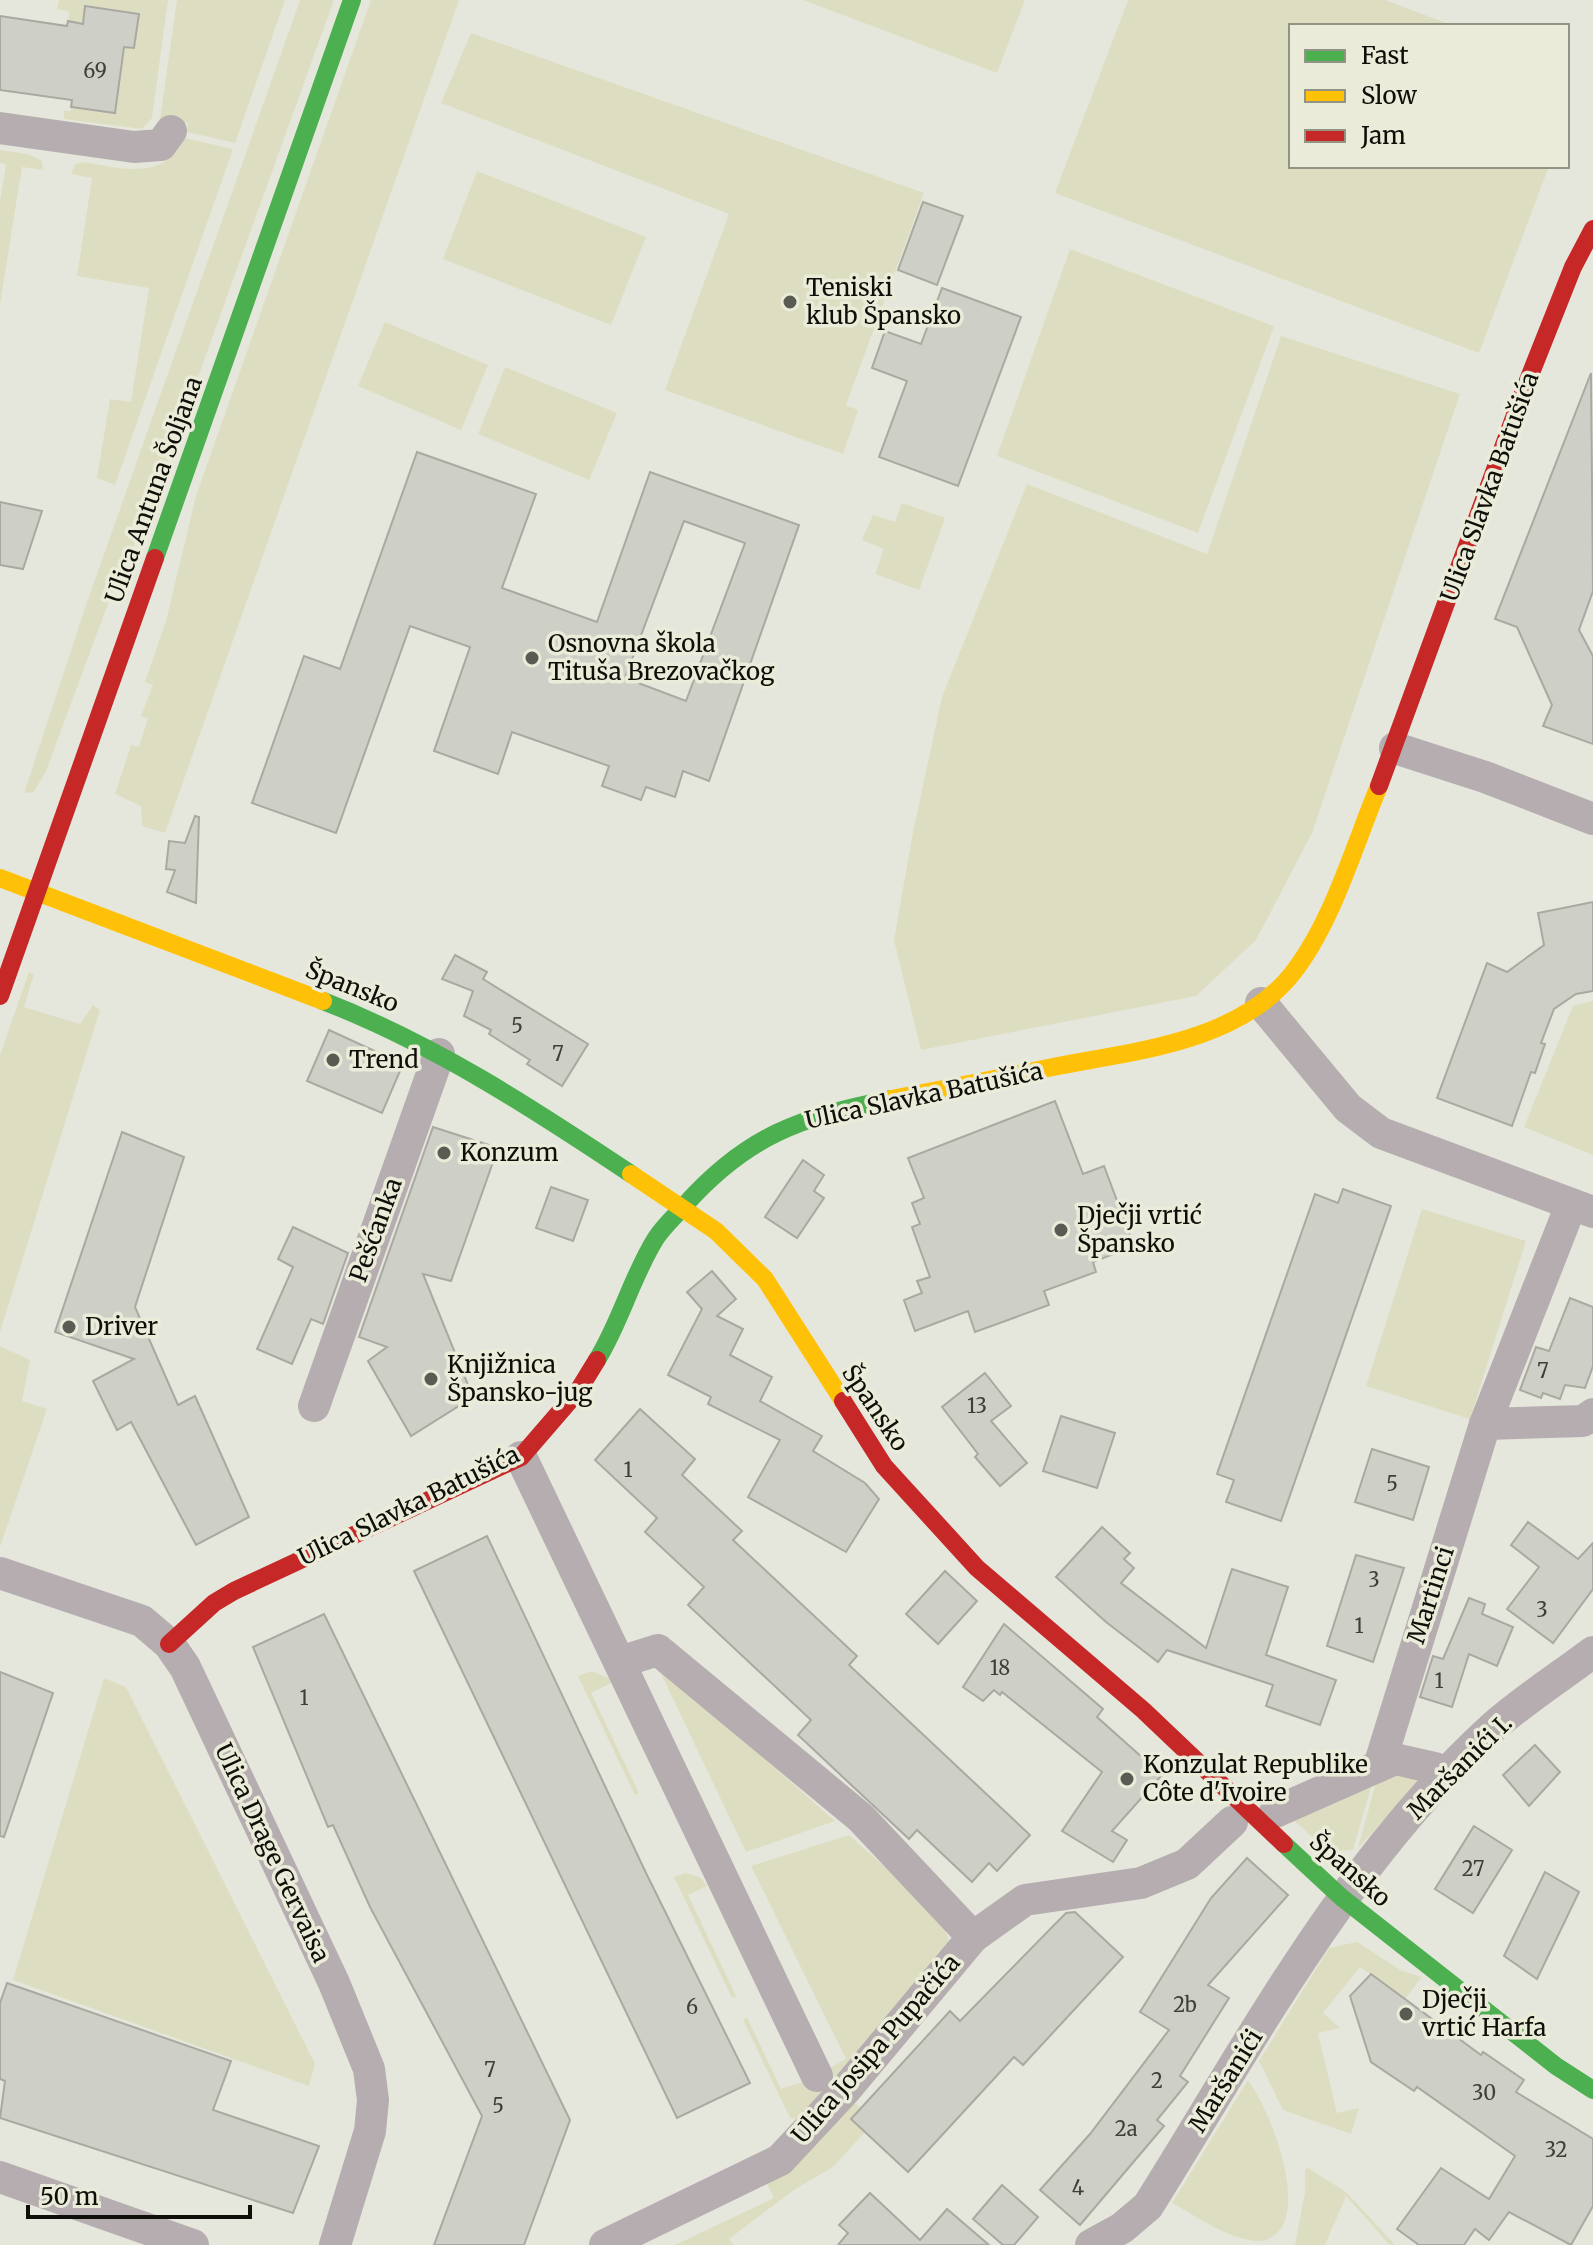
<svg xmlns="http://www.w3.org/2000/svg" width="1593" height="2245" font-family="Merriweather,serif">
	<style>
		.green { fill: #dddec1 }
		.building { fill: #cecfc7; stroke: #a9a9a1; stroke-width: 2; fill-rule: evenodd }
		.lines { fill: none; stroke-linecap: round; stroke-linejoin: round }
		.street { stroke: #b5adb0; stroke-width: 32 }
		.fast { stroke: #4caf50; stroke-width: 18 }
		.slow { stroke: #ffc107; stroke-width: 18 }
		.jam { stroke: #c62828; stroke-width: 18 }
		.poi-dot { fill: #5a5b53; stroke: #eaebd8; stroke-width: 3 }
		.labels { text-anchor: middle; stroke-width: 7; stroke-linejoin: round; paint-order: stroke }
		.number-label { font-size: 20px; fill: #3f3f38 }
		.poi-label { font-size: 24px; fill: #0f0f09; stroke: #eaebd8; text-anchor: start }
		.street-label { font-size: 24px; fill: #0f0f09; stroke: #eaebd8 }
	</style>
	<rect width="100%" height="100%" fill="#e6e7dc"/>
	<g class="green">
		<polygon points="59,0 168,0 152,118 142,129 64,119 64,111 71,111 71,107 115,113 125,47 134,48 139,14 86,6 83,24 68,21 69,11 57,9"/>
		<polygon points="177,0 285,0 235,143 187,132 188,123 160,119"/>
		<polygon points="300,0 334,0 149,513 112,593 46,771 34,792 24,793 85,608"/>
		<polygon points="371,0 459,0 165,833 142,826 141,806 115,794 131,745 139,747 148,718 141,716 153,685 145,682 166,621 196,496"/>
		<polygon points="803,0 1025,0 997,73"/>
		<polygon points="1128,0 1385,0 1454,26 1291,26 1291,166 1549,166 1479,353 1055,193"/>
		<polygon points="471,33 924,193 846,405 858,410 843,454 665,390 729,214 441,103"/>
		<path d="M185,138L233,149L115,485L97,478L110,399L131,402L149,288L77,276L92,178L71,174L75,164L82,162C122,168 163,182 185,138Z"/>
		<polygon points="0,150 28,154 42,161 43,170 22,167 0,304 0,201 6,164 0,163"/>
		<polygon points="477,171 646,237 611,325 443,259"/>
		<polygon points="1070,249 1274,326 1198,533 997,456"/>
		<polygon points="385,322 488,365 461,430 358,386"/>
		<polygon points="1281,336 1460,394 1312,833 1256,940 1196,996 921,1050 894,940 913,832 942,697 1027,484 1207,554"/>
		<polygon points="505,367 617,413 589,480 478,434"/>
		<polygon points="902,503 945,518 919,590 875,574 884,549 862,540 873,515 895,522"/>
		<polygon points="29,972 34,974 24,1007 80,1024 93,1005 100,1010 0,1332 0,1055"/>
		<polygon points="1593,1001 1593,1155 1524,1127 1573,1006"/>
		<polygon points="1422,1209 1526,1241 1470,1419 1366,1386"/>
		<polygon points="0,1346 30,1360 22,1401 47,1409 0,1547"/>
		<polygon points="656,1663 835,1821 746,1852"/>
		<polygon points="592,1671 609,1678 611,1683 591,1693 639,1793 635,1795 578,1676"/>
		<polygon points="104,1678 126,1687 315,2064 309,2086 13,1980"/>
		<polygon points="1402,1772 1427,1774 1358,1848 1376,1782"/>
		<polygon points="1372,1784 1353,1850 1328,1851 1290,1817"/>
		<polygon points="849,1835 940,1916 950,1944 839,2082 826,2070 846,2059 751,1866"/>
		<polygon points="685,1873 700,1877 707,1886 688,1895 736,1996 732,1998 674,1877"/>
		<polygon points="1357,1942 1402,1971 1422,1977 1405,1999 1360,1967 1323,2013 1340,2028 1318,2033 1337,2113 1359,2108 1351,2134 1283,2110 1259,2061 1329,1948"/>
		<polygon points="747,2017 781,2089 802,2082 806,2089 826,2080 835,2086 801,2119 790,2118 743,2020"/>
		<path d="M1248,2080C1270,2110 1305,2199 1279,2231C1274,2237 1265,2242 1257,2241C1228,2239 1197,2217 1172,2203Z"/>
		<polygon points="849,2099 861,2108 851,2119 865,2132 833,2167 794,2190 729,2239 734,2245 675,2245 774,2198 765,2180"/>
		<polygon points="1308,2168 1346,2192 1395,2245 1390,2245 1346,2196 1325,2245 1295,2245 1305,2192 1305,2170"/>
	</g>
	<g class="building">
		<polygon points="85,6 139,14 134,48 124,47 115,113 71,107 72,100 0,90 0,16 67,26 68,21 83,24"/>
		<polygon points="923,202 963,216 937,285 898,270"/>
		<polygon points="942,288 1021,317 958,486 879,457 907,381 872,368 885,331 921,344"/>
		<polygon points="1591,373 1593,591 1579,630 1593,656 1593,744 1543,726 1552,705 1534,665 1517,627 1495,619"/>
		<path d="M417,452L536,494L502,588L597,622L650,472L799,525L709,781L683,771L675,797L646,787L641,800L602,786L609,766L512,732L498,774L434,751L470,647L410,626L336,833L252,803L304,656L340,669ZM684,521L745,543L686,701L625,678Z"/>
		<polygon points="0,502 42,511 23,569 0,565"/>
		<polygon points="195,816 199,817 196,903 167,892 175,870 166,869 169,841 185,843"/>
		<polygon points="1593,902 1593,991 1576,994 1554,1009 1541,1043 1545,1044 1535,1073 1531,1072 1512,1126 1437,1098 1487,963 1507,972 1544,945 1538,913"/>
		<polygon points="455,955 487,972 483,979 588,1044 562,1086 527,1064 530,1060 489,1034 491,1030 464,1016 473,991 442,979"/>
		<polygon points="329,1030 403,1064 382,1113 307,1081"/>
		<polygon points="1055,1101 1083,1174 1104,1166 1134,1246 1093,1262 1096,1272 1044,1291 1049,1305 975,1332 968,1311 915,1331 904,1300 922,1293 917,1281 930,1277 912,1227 920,1224 912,1203 924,1198 908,1158"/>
		<polygon points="433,1127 498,1148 451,1281 423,1274 473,1397 411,1436 368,1361 387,1347 359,1337"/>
		<polygon points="122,1132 184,1157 135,1307 178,1405 195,1396 249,1517 196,1545 131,1422 117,1430 93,1381 134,1359 55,1332"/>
		<polygon points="803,1160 824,1175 814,1191 824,1198 797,1238 765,1217"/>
		<polygon points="551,1187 588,1200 573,1241 536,1228"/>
		<polygon points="1343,1189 1391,1206 1281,1521 1226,1502 1234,1480 1217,1474 1315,1194 1338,1203"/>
		<polygon points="293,1227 348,1253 323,1324 311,1319 292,1364 257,1349 293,1267 278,1259"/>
		<polygon points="712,1271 736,1299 717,1316 743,1329 730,1355 772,1377 760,1401 822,1436 813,1451 865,1483 879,1499 846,1552 748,1497 780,1440 708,1404 711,1397 668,1375 702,1309 687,1292"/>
		<polygon points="1570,1298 1593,1307 1593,1366 1585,1388 1565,1385 1560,1399 1543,1393 1541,1398 1520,1390 1536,1347 1549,1351"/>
		<polygon points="985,1373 1011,1406 991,1421 1027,1463 1000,1486 975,1457 978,1454 942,1407"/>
		<polygon points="640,1409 695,1459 682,1475 742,1531 733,1540 857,1656 849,1665 1030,1835 997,1871 989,1863 972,1882 917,1830 909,1839 798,1735 811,1720 688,1605 704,1587 645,1532 657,1518 595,1460"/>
		<polygon points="1061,1416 1115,1433 1097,1488 1043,1471"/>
		<polygon points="1372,1449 1429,1467 1413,1520 1355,1502"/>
		<polygon points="1528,1522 1578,1559 1593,1543 1593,1589 1553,1643 1507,1609 1539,1567 1511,1545"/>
		<polygon points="1102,1527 1130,1553 1124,1559 1134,1568 1121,1583 1206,1648 1232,1569 1288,1587 1266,1655 1336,1680 1320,1725 1266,1706 1273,1685 1167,1650 1158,1662 1106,1622 1056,1577"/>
		<polygon points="487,1536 646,1873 750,2083 677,2118 414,1571"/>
		<polygon points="1356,1555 1404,1568 1373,1662 1327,1646"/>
		<polygon points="945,1571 977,1601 938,1644 906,1614"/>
		<polygon points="1469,1598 1485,1604 1482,1614 1513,1627 1497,1666 1469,1654 1452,1707 1420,1697 1433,1656 1443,1659"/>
		<polygon points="324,1614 570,2120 524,2245 434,2245 482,2116 370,1907 333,1825 328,1827 253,1647"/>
		<polygon points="1004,1624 1103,1709 1097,1717 1162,1775 1112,1831 1127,1840 1113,1862 1062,1831 1102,1772 1002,1692 1000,1695 994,1690 983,1701 963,1687"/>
		<polygon points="0,1672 53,1693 4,1837 0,1836"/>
		<polygon points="1535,1745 1560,1772 1529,1806 1503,1775"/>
		<polygon points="1474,1826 1512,1850 1473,1913 1435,1889"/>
		<polygon points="1247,1858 1288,1895 1208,1985 1229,1998 1180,2076 1188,2082 1157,2120 1164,2126 1080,2225 1040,2190 1090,2134 1169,2030 1140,2012 1211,1898"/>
		<polygon points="1545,1872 1579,1892 1537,1979 1504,1956"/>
		<polygon points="1075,1912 1123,1957 1023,2065 1014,2057 908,2172 851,2119 950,2011 960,2021 1066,1913"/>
		<polygon points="1371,1974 1481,2055 1483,2052 1524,2080 1516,2092 1593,2139 1593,2206 1571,2245 1509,2212 1489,2240 1475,2229 1464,2245 1419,2245 1397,2229 1441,2168 1489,2199 1515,2156 1417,2087 1414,2091 1371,2062 1350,1996"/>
		<polygon points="7,1983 231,2061 213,2110 319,2146 293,2213 0,2118 5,2081 0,2079 0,2003"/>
		<polygon points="1002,2185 1038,2217 1014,2245 1003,2245 973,2219"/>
		<polygon points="870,2193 920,2240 947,2209 989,2245 838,2245 848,2233 839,2225"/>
	</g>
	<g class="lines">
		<g class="street">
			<polyline points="0,128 134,147 161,145 171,131"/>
			<polyline points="1395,748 1485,777 1593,819"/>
			<polyline points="1261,1003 1348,1108 1381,1133 1593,1212"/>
			<polyline points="314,1406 439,1054"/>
			<polyline points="1485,1424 1583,1421 1593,1414"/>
			<polyline points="521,1457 817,2076"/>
			<polyline points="0,1573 142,1621 169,1644 185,1667 334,1983 369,2069 373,2100 370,2131 335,2245"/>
			<polyline points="1379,1766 1485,1424 1571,1205"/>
			<polyline points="1275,1812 1395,1759 1435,1768"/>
			<polyline points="973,1937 1025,1900 1141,1883 1187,1864 1232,1822"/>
			<polyline points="0,2177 193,2245"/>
			<polyline points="605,2245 780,2160 847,2088 973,1937 861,1818 658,1650 620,1662"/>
			<path d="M1091,2245L1122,2228L1148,2206C1252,2040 1345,1863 1491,1729C1522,1701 1560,1677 1593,1652"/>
		</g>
		<g class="fast">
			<polyline points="155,558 352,0"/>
			<path d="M323,1001C434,1044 532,1108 631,1174"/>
			<path d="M597,1360C621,1321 632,1276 656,1238C663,1227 675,1216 684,1206C747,1135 801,1117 891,1099"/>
			<polyline points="1284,1844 1341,1897 1556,2066 1593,2090"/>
		</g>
		<g class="slow">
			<polyline points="0,878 323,1001"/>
			<path d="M891,1099C945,1089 999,1078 1053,1067C1133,1051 1237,1043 1292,974C1332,924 1354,846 1379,786"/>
			<polyline points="631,1174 716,1231 765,1279 843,1401"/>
		</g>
		<g class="jam">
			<polyline points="1379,786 1523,393 1573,267 1593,229"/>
			<polyline points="0,996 155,558"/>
			<polyline points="843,1401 884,1466 977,1568 1143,1710 1284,1844"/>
			<polyline points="169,1644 214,1603 234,1591 521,1457 578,1391 597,1360"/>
		</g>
	</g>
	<g class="poi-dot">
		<circle cx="790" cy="302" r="8"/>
		<circle cx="532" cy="658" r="8"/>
		<circle cx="333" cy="1060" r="8"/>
		<circle cx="444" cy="1153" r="8"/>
		<circle cx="1061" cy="1230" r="8"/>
		<circle cx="69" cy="1327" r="8"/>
		<circle cx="431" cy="1379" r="8"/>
		<circle cx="1127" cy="1779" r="8"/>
		<circle cx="1406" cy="2014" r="8"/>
	</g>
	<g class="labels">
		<g class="number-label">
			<text x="95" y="78">69</text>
			<text x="517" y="1033">5</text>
			<text x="558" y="1061">7</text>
			<text x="1543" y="1378">7</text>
			<text x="977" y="1413">13</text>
			<text x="628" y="1477">1</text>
			<text x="1392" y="1491">5</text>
			<text x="1374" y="1587">3</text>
			<text x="1542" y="1617">3</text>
			<text x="1359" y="1633">1</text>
			<text x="1000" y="1675">18</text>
			<text x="1439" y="1688">1</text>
			<text x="304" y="1705">1</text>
			<text x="1473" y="1876">27</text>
			<text x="1185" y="2012">2b</text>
			<text x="692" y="2014">6</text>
			<text x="490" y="2077">7</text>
			<text x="1157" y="2088">2</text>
			<text x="1484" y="2100">30</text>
			<text x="498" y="2113">5</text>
			<text x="1126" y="2136">2a</text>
			<text x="1556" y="2157">32</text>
			<text x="1078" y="2195">4</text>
		</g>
		<g class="poi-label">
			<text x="806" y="296">Teniski<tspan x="806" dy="28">klub Špansko</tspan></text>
			<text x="548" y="652">Osnovna škola<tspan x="548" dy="28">Tituša Brezovačkog</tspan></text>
			<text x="349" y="1068">Trend</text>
			<text x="460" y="1161">Konzum</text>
			<text x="1077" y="1224">Dječji vrtić<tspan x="1077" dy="28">Špansko</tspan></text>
			<text x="85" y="1335">Driver</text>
			<text x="447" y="1373">Knjižnica<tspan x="447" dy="28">Špansko-jug</tspan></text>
			<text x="1143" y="1773">Konzulat Republike<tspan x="1143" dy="28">Côte d'Ivoire</tspan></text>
			<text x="1422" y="2008">Dječji<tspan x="1422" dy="28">vrtić Harfa</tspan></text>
		</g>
		<g class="street-label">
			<text transform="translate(1490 487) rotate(-70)" y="8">Ulica Slavka Batušića</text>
			<text transform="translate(154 490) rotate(-70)" y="8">Ulica Antuna Šoljana</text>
			<text transform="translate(352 987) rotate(22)" y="8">Špansko</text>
			<text transform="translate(924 1096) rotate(-12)" y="8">Ulica Slavka Batušića</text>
			<text transform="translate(376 1230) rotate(-70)" y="8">Pešćanka</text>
			<text transform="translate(875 1408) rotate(56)" y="8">Špansko</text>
			<text transform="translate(409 1506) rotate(-26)" y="8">Ulica Slavka Batušića</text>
			<text transform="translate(1431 1595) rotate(-72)" y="8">Martinci</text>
			<text transform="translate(1460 1767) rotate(-45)" y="8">Maršanići I.</text>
			<text transform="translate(272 1853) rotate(65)" y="8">Ulica Drage Gervaisa</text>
			<text transform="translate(1350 1870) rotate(41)" y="8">Špansko</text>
			<text transform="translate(876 2049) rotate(-49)" y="8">Ulica Josipa Pupačića</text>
			<text transform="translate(1226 2081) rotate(-58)" y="8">Maršanići</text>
		</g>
	</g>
	<rect x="1289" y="24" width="280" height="144" fill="#eaebd8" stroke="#929385" stroke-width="2"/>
	<rect x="1305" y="50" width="40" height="12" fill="#4caf50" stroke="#929385" stroke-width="2"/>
	<text x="1361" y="64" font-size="24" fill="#0f0f09">Fast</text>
	<rect x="1305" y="90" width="40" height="12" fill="#ffc107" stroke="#929385" stroke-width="2"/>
	<text x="1361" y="104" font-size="24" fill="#0f0f09">Slow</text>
	<rect x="1305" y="130" width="40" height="12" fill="#c62828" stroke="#929385" stroke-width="2"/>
	<text x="1361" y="144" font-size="24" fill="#0f0f09">Jam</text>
	<path d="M28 2205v12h222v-12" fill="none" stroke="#0f0f09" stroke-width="4"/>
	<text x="40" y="2205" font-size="24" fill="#0f0f09" stroke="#eaebd8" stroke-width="6" paint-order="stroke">50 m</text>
</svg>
